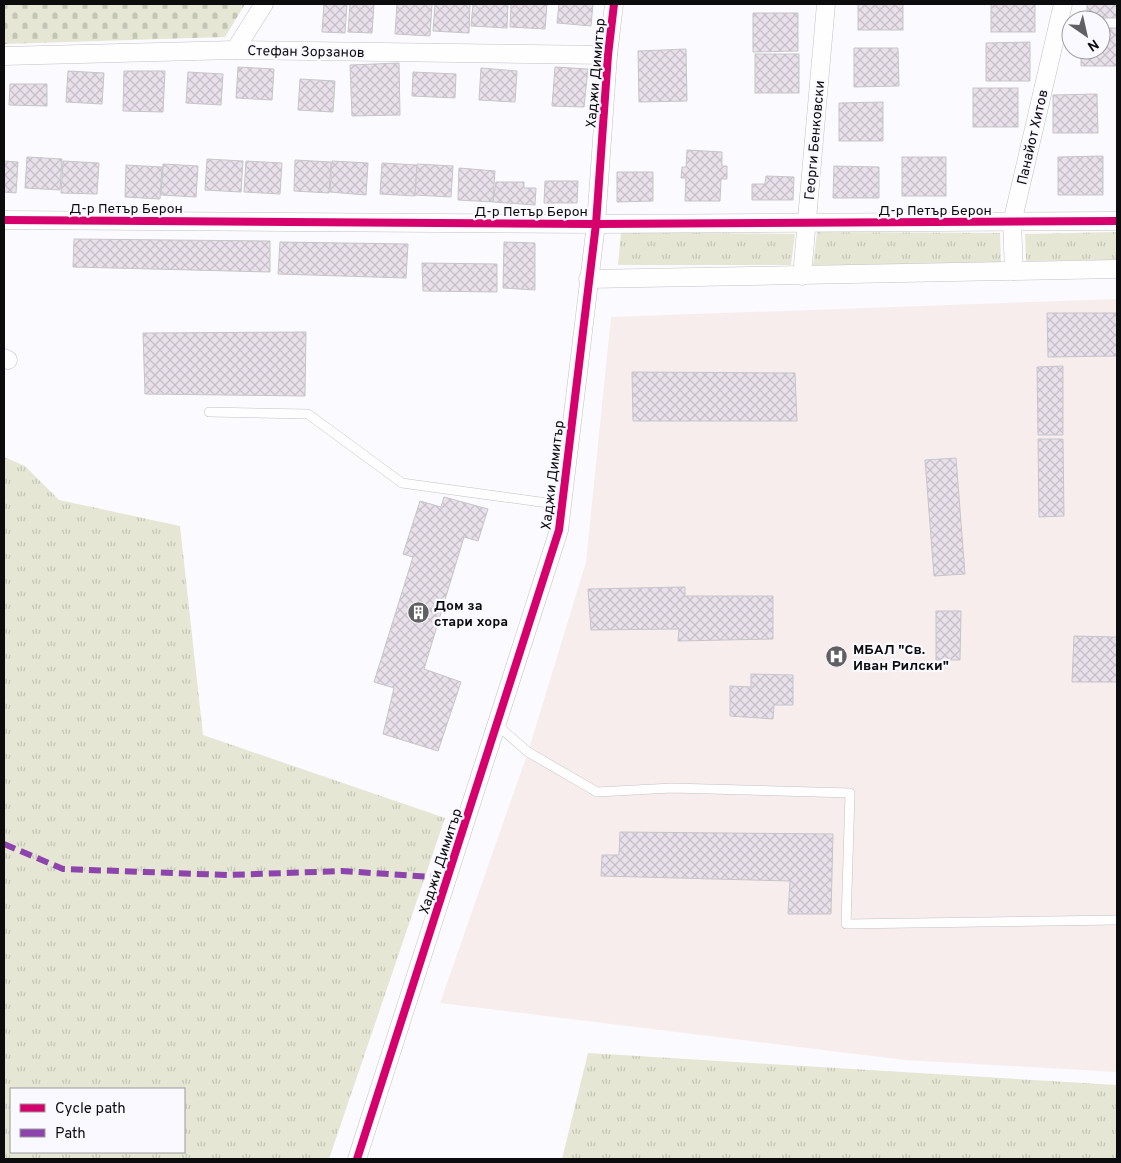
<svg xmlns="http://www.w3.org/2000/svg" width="1121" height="1163" font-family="Overpass,sans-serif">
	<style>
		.medical { fill: #f7eded }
		.grass { fill: url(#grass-tufts); fill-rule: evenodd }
		.cemetery { fill: url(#cemetery-stones) }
		.building { fill: url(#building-cross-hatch); stroke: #c7c5c9 }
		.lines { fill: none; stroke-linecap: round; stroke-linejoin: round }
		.service-casing { stroke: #c2c2c5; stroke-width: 10 }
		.minor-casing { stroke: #c2c2c5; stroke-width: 19 }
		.service { stroke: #fefeff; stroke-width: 9 }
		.minor { stroke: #fefeff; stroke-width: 18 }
		.quiet { stroke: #8e44ad; stroke-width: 6; stroke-dasharray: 12 6; stroke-linecap: butt }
		.cycleway-casing { stroke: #faf9ff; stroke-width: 11 }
		.cycleway { stroke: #d6006c; stroke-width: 8 }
		.labels { text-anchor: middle; stroke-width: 4.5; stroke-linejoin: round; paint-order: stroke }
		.street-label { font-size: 14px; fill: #0c0c0f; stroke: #faf9ff }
		.poi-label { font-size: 14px; font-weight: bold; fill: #0c0c0f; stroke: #faf9ff; text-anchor: start }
	</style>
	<defs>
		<pattern id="grass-tufts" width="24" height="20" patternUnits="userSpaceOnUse" patternTransform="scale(1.25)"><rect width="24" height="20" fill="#e5e7d4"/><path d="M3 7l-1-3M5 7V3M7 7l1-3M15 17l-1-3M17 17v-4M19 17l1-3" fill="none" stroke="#c3c5b5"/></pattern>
		<pattern id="cemetery-stones" width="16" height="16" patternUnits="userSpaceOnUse" patternTransform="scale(1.25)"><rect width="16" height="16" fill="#e5e7d4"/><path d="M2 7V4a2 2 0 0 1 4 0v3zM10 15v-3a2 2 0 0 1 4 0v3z" fill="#c3c5b5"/></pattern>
		<pattern id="building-cross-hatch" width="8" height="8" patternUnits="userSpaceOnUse" patternTransform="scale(1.25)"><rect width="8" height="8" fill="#e8e0ea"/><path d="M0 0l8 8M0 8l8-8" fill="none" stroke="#c6bfc8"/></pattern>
	</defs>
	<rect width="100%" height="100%" fill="#fbfafe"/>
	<polygon class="medical" points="1117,299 1117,1072 905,1060 440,1003 528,752 586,562 611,317"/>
	<g class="grass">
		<polygon points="621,232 795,234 791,265 618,265"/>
		<polygon points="817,232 1000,233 1001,262 813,266"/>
		<polygon points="1117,232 1117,260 1026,261 1025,234"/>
		<path d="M4,457L25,466L59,500L180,526L203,735L445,818L329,1159H4ZM184,1089V1152H11V1089Z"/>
		<polygon points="588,1053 1117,1085 1117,1159 562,1159"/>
	</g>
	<polygon class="cemetery" points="4,4 245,4 225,37 4,44"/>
	<g class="building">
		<polygon points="324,4 347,4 345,33 322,32"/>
		<polygon points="350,4 374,4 372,33 348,32"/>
		<polygon points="397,4 432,4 430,36 395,34"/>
		<polygon points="435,4 470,4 469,33 433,31"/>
		<polygon points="473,4 508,4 507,28 471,26"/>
		<polygon points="511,4 547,4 545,29 510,27"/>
		<polygon points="559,4 593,4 591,26 557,23"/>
		<rect x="858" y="4" width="45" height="26"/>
		<rect x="991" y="4" width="44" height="28"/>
		<rect x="1087" y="4" width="30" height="14"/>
		<polygon points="753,13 798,13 798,51 753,52"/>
		<polygon points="1101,28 1117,28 1117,66 1081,66 1081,50 1101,50"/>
		<polygon points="1030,42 1030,81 986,81 986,43"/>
		<polygon points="854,48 898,48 899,86 854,87"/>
		<polygon points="686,49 687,101 639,102 638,51"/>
		<rect x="755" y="54" width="44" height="39"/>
		<polygon points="399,63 400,115 352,116 350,65"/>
		<polygon points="238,67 274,69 272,100 236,98"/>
		<polygon points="555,67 588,69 584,107 552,106"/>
		<polygon points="481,68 517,71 515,102 479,100"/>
		<polygon points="68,71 104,73 102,104 66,102"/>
		<polygon points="124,71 165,71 163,112 123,111"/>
		<polygon points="188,72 223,74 221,105 186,103"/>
		<polygon points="413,72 456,74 455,98 412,96"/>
		<polygon points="300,79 335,81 333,112 298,110"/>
		<polygon points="10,84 47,84 47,106 9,105"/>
		<rect x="973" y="88" width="45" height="39"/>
		<polygon points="1097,94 1098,133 1053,133 1053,95"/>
		<polygon points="883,102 883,141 839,141 839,103"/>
		<polygon points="687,150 722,152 722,166 727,166 727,179 721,179 720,201 685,201 686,178 681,178 682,167 686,167"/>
		<polygon points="1103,156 1103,195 1058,195 1058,157"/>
		<polygon points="27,157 62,159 60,190 25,188"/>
		<rect x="902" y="157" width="44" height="39"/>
		<polygon points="207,159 243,161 241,192 205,190"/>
		<polygon points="295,160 331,162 329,193 294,191"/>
		<polygon points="4,161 18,162 16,193 4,192"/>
		<polygon points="63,161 99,163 97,194 61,193"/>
		<polygon points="246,161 282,163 280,194 244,192"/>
		<polygon points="332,161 368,163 366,195 330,192"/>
		<polygon points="382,163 417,165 415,196 380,194"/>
		<polygon points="163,164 198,166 196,197 161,195"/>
		<polygon points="417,164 453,166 451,197 415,195"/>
		<polygon points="126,165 162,167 160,199 125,197"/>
		<polygon points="834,166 879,167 879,198 833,198"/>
		<polygon points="459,168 495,171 493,202 458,200"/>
		<polygon points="617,172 653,172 653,201 617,202"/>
		<polygon points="766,176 794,177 793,200 752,200 752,184 765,184"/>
		<polygon points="545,181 578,181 577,203 544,203"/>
		<polygon points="496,182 524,182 524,188 536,188 535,205 493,202"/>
		<polygon points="74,239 270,241 270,272 73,267"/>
		<polygon points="280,242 408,244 406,278 278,274"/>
		<polygon points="504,242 535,243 535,290 503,288"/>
		<polygon points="422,263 497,264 497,292 423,291"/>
		<polygon points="1047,313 1117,313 1117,356 1048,357"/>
		<polygon points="306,332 305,396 145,394 143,333"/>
		<polygon points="1063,366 1063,435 1038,435 1037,367"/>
		<polygon points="632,372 795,373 797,421 633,421"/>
		<polygon points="1038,439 1063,439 1064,516 1039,517"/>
		<polygon points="956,458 965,574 934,576 925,460"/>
		<polygon points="444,497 488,509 478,541 464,537 424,669 461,682 438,751 383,734 394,688 374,682 413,557 403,554 420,501 441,507"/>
		<polygon points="685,587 685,596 773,596 773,639 678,641 679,629 591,630 588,589"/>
		<polygon points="936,611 961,611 960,660 936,660"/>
		<polygon points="1074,636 1117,637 1117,682 1072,682"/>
		<polygon points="751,674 793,675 793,705 774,705 773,719 730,716 730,686 751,687"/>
		<polygon points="620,832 833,834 831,914 788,914 790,881 601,876 602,855 619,855"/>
	</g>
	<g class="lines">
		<defs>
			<g id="service">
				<polyline points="209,412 308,414 402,483 562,505"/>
				<polyline points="497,725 528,752 597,792 672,788 850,793 846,924 1117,920"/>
			</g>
			<g id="minor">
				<polyline points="235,50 264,4"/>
				<polyline points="4,56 235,50 608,55"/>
				<polyline points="4,220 596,224 1117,221"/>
				<polyline points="1014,271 1012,223 1063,4"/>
				<polyline points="802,276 826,4"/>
				<polyline points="588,279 1117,269"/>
				<polyline points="4,358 8,360"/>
				<polyline points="357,1159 559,530 596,224 608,55 614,4"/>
			</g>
		</defs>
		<use href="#service" class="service-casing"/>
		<use href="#minor" class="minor-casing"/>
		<use href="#service" class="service"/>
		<use href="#minor" class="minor"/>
		<polyline class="quiet" points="4,844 63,869 227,875 342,871 448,878"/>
		<defs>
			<g id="cycleway">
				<polyline points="4,220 596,224 1117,221"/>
				<polyline points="357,1159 559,530 596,224 608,55 614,4"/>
			</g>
		</defs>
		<use href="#cycleway" class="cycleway-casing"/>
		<use href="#cycleway" class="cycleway"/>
	</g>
	<defs>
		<symbol id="building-disc" viewBox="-11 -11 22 22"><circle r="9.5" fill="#605f63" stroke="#faf9ff"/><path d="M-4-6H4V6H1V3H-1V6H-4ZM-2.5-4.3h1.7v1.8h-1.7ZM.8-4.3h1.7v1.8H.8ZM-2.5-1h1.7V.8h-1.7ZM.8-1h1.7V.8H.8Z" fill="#fff"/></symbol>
		<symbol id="hospital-disc" viewBox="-11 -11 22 22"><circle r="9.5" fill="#605f63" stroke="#faf9ff"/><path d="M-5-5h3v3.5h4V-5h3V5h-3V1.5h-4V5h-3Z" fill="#fff"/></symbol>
	</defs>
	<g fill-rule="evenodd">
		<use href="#building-disc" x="406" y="600" width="25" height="25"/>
		<use href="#hospital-disc" x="824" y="644" width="25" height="25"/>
	</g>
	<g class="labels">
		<g class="street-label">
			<text transform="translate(306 51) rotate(1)" y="5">Стефан Зорзанов</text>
			<text transform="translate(595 73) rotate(-85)" y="5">Хаджи Димитър</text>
			<text transform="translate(1032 137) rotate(-77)" y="5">Панайот Хитов</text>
			<text transform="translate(814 140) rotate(-85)" y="5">Георги Бенковски</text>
			<text x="126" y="213">Д-р Петър Берон</text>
			<text x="935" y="215">Д-р Петър Берон</text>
			<text x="531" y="216">Д-р Петър Берон</text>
			<text transform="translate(552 475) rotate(-83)" y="5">Хаджи Димитър</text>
			<text transform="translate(440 861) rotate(-72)" y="5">Хаджи Димитър</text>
		</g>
		<g class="poi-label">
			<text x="434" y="610">Дом за<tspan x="434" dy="16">стари хора</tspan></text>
			<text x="853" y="654">МБАЛ "Св.<tspan x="853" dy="16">Иван Рилски"</tspan></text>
		</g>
	</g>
	<rect width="1121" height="1163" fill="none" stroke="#0c0c0f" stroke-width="10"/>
	<rect x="10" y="1088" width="175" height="65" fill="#faf9ff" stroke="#9b9a9f"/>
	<rect x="20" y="1104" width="25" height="8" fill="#d6006c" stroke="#9b9a9f"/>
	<text x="55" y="1113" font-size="15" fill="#0c0c0f">Cycle path</text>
	<rect x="20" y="1129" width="25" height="8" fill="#8e44ad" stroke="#9b9a9f"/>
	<text x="55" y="1138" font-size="15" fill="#0c0c0f">Path</text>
	<g transform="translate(1086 35) rotate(146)"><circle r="24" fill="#faf9ff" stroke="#9b9a9f"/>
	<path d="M0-4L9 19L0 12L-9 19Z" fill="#605f63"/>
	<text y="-8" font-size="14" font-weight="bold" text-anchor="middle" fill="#0c0c0f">N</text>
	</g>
</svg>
